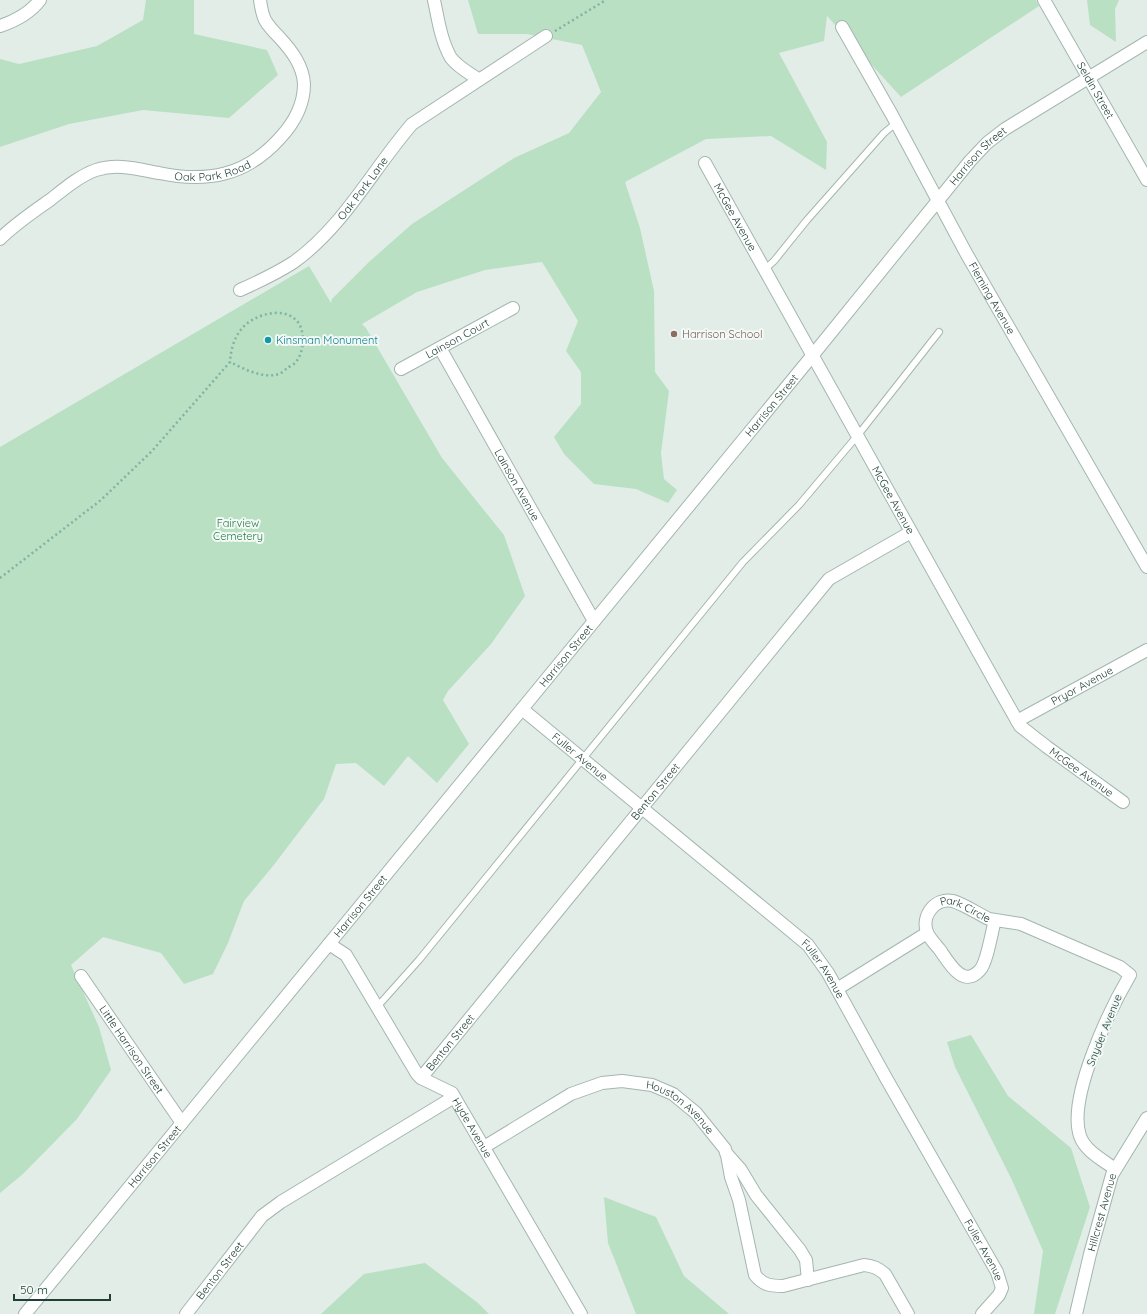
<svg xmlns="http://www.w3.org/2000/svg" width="1147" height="1314" font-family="Quicksand,sans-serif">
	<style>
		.green { fill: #b9e0c3 }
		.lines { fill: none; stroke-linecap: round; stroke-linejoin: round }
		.service-casing { stroke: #a4b6af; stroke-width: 8 }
		.minor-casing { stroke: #a4b6af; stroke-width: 14 }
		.tertiary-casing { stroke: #a4b6af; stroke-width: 14 }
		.path { stroke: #80b3a3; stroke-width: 2.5; stroke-dasharray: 2 3; stroke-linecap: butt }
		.service { stroke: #fff; stroke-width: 6 }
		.minor { stroke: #fff; stroke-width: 12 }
		.tertiary { stroke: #fff; stroke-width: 12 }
		.education-dot { fill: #8d6e63; stroke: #f3f9f6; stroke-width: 1.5 }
		.culture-dot { fill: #0f9aa8; stroke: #f3f9f6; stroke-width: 1.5 }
		.labels { text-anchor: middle; stroke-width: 4; stroke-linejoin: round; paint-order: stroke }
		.street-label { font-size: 11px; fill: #204037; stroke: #f3f9f6 }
		.education-label { font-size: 11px; fill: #785e54; stroke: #f3f9f6; text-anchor: start }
		.culture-label { font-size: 11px; fill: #0d838f; stroke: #f3f9f6; text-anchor: start }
		.park-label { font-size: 11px; fill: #277a46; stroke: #f3f9f6 }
	</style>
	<rect width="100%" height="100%" fill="#e2ede8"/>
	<g class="green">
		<polygon points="146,0 194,0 194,34 267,50 278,75 229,118 143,110 69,124 0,147 0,59 19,64 97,46 143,20"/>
		<polygon points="468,0 1036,0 1039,6 901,97 827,16 824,41 779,53 827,142 826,170 771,136 706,139 625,182 640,228 654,291 655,372 669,391 661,453 664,479 677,490 668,503 636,489 594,484 564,454 554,437 581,404 581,372 566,351 578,321 542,262 485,270 417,292 362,324 366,328 442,458 504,535 525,596 491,644 448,691 443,700 469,744 437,783 408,756 384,786 356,763 336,764 324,799 273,866 244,901 228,943 213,974 184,984 161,953 103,937 71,965 99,1027 111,1070 77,1119 23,1174 0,1193 0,447 309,266 331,303 332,299 369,262 412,224 514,158 569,133 601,92 582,45 527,34 478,34"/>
		<polygon points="1087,0 1119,0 1115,9 1116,42 1090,25"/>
		<polygon points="971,1035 1008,1096 1071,1148 1090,1207 1055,1314 1034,1314 1043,1251 1012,1180 955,1067 947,1042"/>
		<polygon points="604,1197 656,1217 684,1276 729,1314 636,1314 608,1243"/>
		<polygon points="425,1263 478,1303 489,1314 321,1314 364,1274"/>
	</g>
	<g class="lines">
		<defs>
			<g id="service">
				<polyline points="764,270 774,261 807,220 884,133 896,123"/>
				<polyline points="377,1007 419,960 743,562 799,505 858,435 939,332"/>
			</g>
			<g id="minor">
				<path d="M434,0C438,19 441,41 451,58C458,67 469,73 478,79"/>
				<path id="s1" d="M1044,0L1147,180"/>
				<path d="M0,26C15,21 30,13 40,0"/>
				<path id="s2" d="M842,27L892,115L966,253L1147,567"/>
				<path id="s3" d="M705,163L999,689L1020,726L1047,747L1123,802"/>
				<path id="s4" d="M0,239C15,224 33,212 50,200C64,189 79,176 96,170C117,163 137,169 159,173C207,183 246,176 280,138C294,123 304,105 304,84C303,65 291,50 279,37C274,32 269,27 265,20C262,14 261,7 260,0"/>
				<path id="s5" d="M240,290C258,282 277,273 294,262C344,226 373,169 412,124L546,36"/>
				<path id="s6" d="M440,348L594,621"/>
				<path id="s7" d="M401,369L513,308"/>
				<path id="s8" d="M522,709L808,945L828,973L886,1078L997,1272L1002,1288L999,1295L982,1314"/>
				<path id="s9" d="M1017,721L1147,650"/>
				<path id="s10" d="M995,920C992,930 987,963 980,970C963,989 949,963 940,950C936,945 929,938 927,932C921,916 935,897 953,901C965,905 977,913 989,919L1021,924L1120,967L1130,975C1110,1009 1067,1098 1080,1136C1085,1151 1103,1160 1115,1169"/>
				<path id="s11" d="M329,944L346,955L417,1074L421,1078L452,1093L581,1314"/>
				<path id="s12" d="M81,976L182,1123"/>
				<polyline points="837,989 927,933"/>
				<path id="s13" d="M421,1078L829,579L911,532"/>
				<path id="s14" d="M484,1147L571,1094L602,1083L622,1081L652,1085L673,1094L696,1113L725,1149L726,1153L741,1170L756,1195L800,1250L806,1260L808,1280"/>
				<path d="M727,1155L731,1177L739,1200L755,1275C763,1285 770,1286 783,1286L864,1265C873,1266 878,1268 885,1274L908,1314"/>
				<path id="s15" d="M186,1314L262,1216L281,1202L454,1097"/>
				<path id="s16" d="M1076,1314L1090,1254L1112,1175L1147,1118"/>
			</g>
			<g id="tertiary">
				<path id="s17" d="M25,1314L812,356L970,161L987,143L1005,129L1147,42"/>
			</g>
		</defs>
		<use href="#service" class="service-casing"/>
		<use href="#minor" class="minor-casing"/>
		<use href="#tertiary" class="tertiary-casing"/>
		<g class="path">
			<polyline points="555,31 606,0"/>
			<path d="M0,578L101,500L152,451L230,362C231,344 238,327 254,319C267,312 286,309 297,321C306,331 304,354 295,363C293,365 289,367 287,368C285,370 282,373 279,374C263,379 244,369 230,362"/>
		</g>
		<use href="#service" class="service"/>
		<use href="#minor" class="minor"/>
		<use href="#tertiary" class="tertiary"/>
	</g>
	<circle class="education-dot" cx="674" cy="334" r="4"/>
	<circle class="culture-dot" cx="268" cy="340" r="4"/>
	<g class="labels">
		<g class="street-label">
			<text dy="4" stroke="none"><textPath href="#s1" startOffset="104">Seldin Street</textPath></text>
			<text dy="4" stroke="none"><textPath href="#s17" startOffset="1500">Harrison Street</textPath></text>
			<text dy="4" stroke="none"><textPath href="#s4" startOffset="237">Oak Park Road</textPath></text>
			<text dy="4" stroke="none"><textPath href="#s5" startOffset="162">Oak Park Lane</textPath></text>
			<text dy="4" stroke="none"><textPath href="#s3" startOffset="62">McGee Avenue</textPath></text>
			<text dy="4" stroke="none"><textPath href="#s2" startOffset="310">Fleming Avenue</textPath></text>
			<text dy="4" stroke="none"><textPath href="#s7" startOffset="64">Lainson Court</textPath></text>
			<text dy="4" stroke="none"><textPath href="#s17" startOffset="1176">Harrison Street</textPath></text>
			<text dy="4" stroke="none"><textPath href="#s6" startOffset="157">Lainson Avenue</textPath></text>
			<text dy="4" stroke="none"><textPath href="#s3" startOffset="386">McGee Avenue</textPath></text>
			<text dy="4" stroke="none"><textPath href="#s17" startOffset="852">Harrison Street</textPath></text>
			<text dy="4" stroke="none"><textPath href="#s9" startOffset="74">Pryor Avenue</textPath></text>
			<text dy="4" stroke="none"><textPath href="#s8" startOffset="75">Fuller Avenue</textPath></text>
			<text dy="4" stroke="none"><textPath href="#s3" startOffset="722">McGee Avenue</textPath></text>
			<text dy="4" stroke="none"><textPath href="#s13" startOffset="370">Benton Street</textPath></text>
			<text dy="4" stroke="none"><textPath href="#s17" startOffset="528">Harrison Street</textPath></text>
			<text dy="4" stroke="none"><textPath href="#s10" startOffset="192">Park Circle</textPath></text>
			<text dy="4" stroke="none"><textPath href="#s8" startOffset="399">Fuller Avenue</textPath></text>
			<text transform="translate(1104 1030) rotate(-68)" y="4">Snyder Avenue</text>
			<text dy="4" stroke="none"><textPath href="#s13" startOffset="46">Benton Street</textPath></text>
			<text dy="4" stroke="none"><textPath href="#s12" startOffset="89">Little Harrison Street</textPath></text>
			<text dy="4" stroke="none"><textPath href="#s14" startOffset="221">Houston Avenue</textPath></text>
			<text dy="4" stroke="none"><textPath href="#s11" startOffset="239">Hyde Avenue</textPath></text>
			<text dy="4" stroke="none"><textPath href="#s17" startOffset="204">Harrison Street</textPath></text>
			<text dy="4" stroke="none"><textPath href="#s16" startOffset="105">Hillcrest Avenue</textPath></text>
			<text dy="4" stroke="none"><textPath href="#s8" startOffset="723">Fuller Avenue</textPath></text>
			<text dy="4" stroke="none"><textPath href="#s15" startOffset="55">Benton Street</textPath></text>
		</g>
		<g class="education-label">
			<text x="682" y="338">Harrison School</text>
		</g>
		<g class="culture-label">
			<text x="276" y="344">Kinsman Monument</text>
		</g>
		<g class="park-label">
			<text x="238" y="527">Fairview<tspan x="238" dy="13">Cemetery</tspan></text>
		</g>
	</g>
	<path d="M14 1294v6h96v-6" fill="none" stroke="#204037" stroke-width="2"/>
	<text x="20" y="1294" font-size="12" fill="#204037" stroke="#f3f9f6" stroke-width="3" paint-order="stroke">50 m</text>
</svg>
